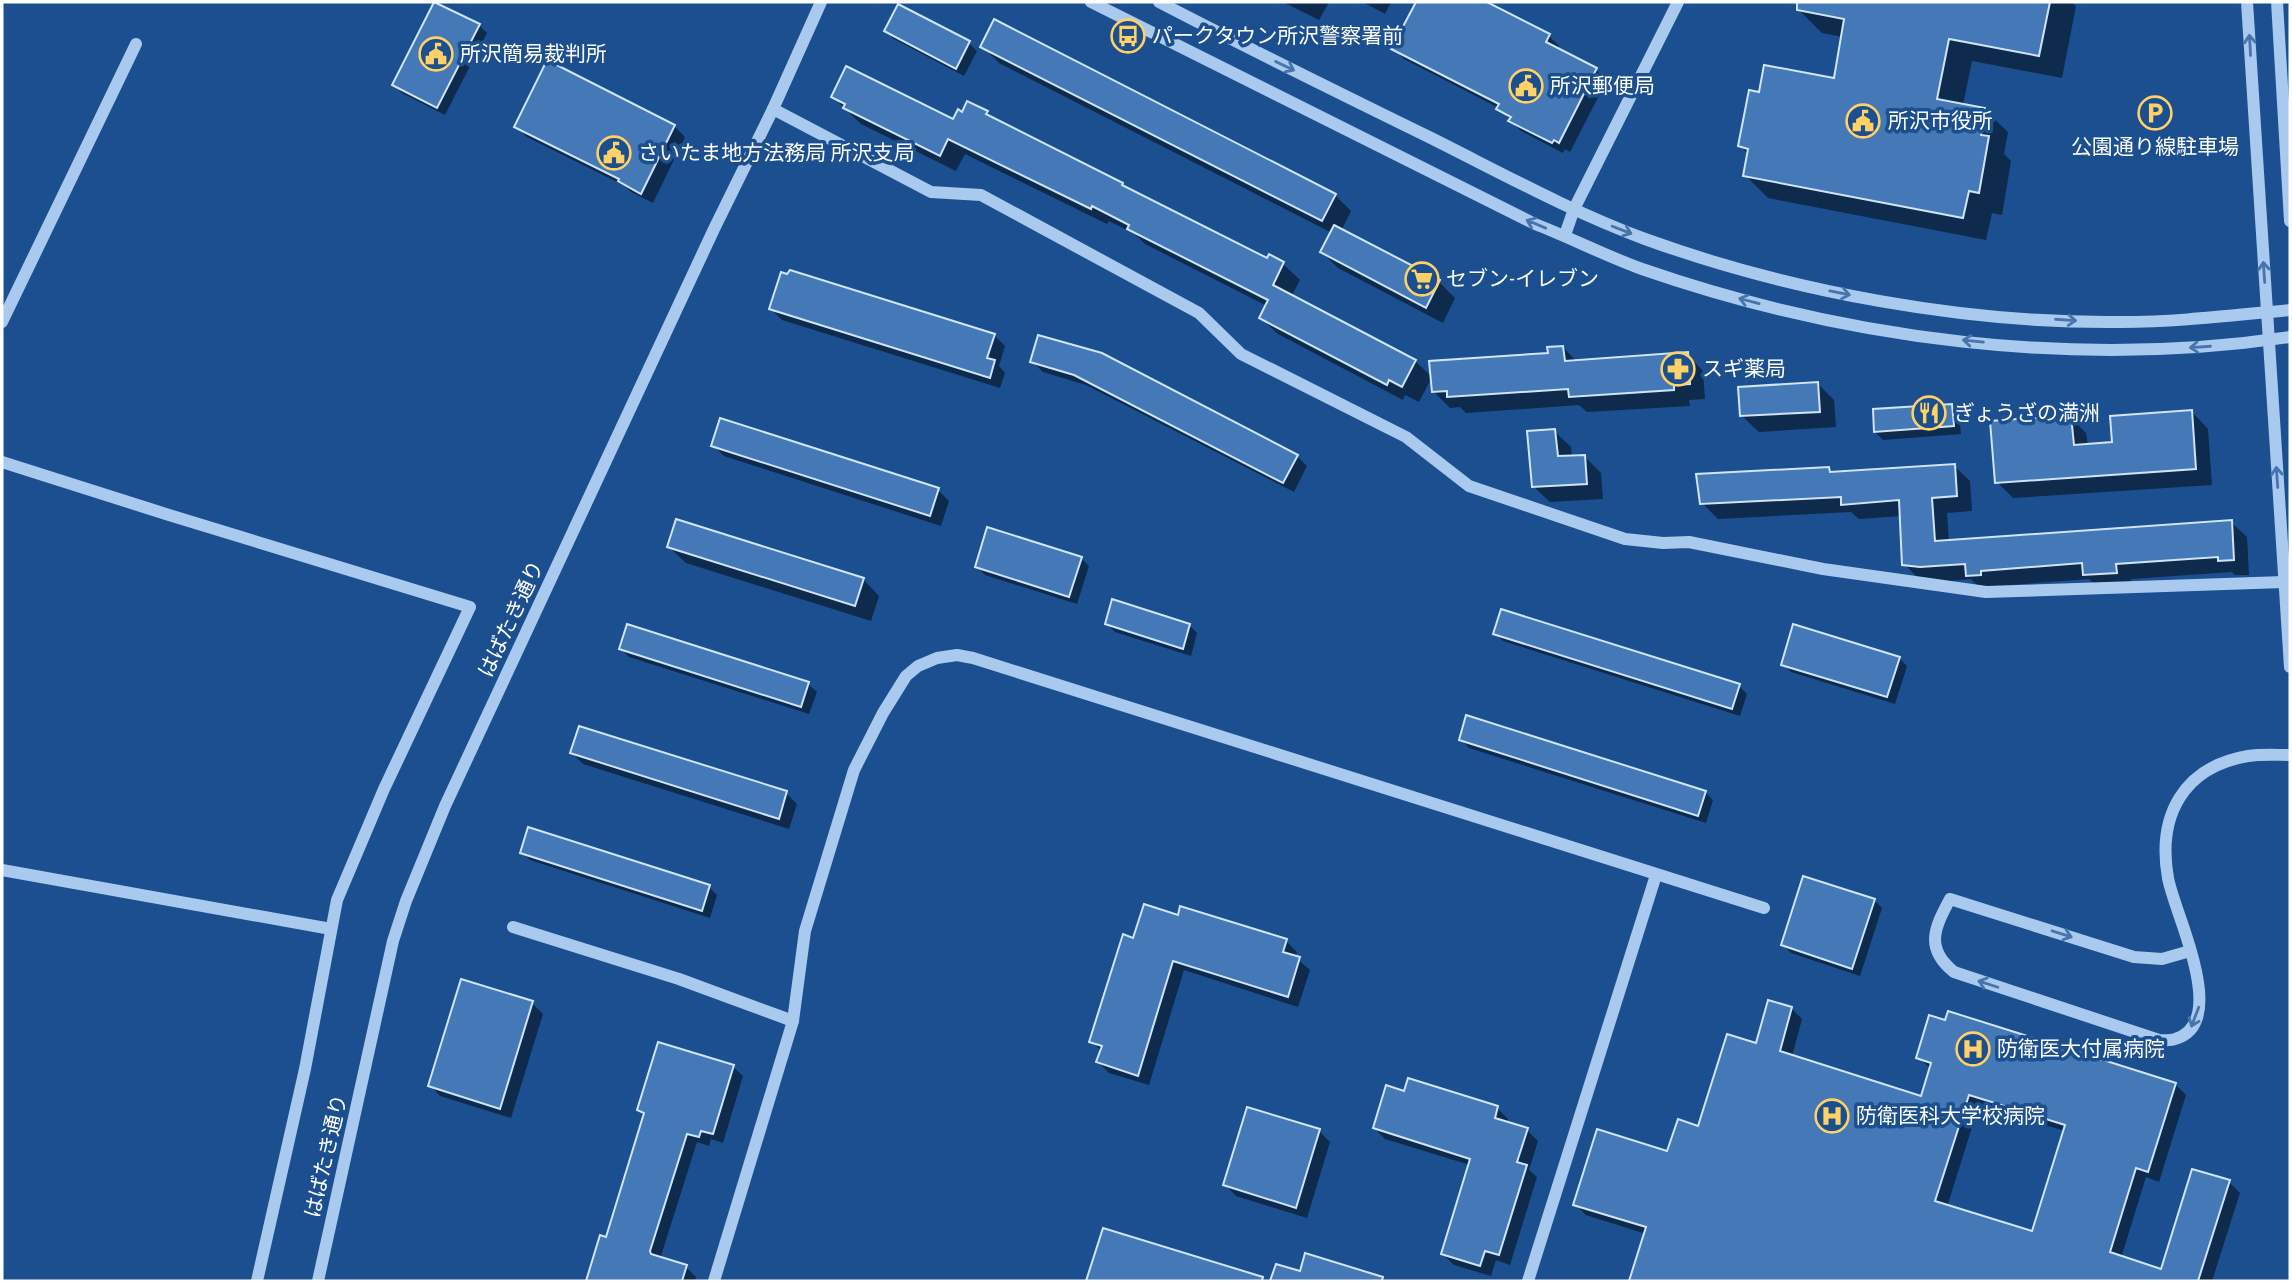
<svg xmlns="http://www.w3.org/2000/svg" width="2292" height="1283" font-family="'PT Sans Narrow','Noto Sans JP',sans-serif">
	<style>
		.shadow { fill: #0007; fill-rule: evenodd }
		.building { fill: #4478b7; stroke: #cfe3fa; stroke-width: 2; fill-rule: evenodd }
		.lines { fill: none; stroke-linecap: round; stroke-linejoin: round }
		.minor { stroke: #a9c9ee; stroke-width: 12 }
		.oneway { stroke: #4674ac }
		.labels { text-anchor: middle; stroke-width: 7; stroke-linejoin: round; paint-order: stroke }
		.poi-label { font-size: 21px; fill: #fff; stroke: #1b4f8f; text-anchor: start }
		.street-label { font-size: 21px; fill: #fff; stroke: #1b4f8f }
	</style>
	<rect width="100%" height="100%" fill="#1b4f8f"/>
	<g class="shadow">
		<polygon points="1283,2 1329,2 1319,20"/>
		<polygon points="1363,2 1391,2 1385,14"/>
		<polygon points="1418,2 1483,2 1548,35 1559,46 1557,50 1596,70 1607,80 1570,152 1565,149 1563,153 1521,131 1499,108 1404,59 1394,49"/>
		<polygon points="1801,2 2071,2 2076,6 2062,78 1972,61 1963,105 1984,109 2008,132 2004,154 2011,161 2002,215 1992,213 1986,240 1768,198 1745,175 1749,155 1740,146 1761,94 1835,80 1843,37 1822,33 1799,10"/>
		<polygon points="479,25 487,33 445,115 402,93 394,85"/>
		<polygon points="886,31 969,43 977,51 964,76 894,39"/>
		<polygon points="982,46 1335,195 1351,211 1341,231 1439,282 1455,298 1443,323 1338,268 1322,252 1332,233 999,63"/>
		<polygon points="548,63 674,126 685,137 653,203 631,192 625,186 527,137 516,126"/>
		<polygon points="833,97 954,121 963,114 987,112 996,121 1122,184 1127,189 1267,260 1269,257 1283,264 1300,280 1291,297 1415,361 1432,377 1419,402 1405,395 1403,400 1278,334 1261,318 1267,306 1145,244 1135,234 1109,221 1107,224 965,154 956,171 861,124"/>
		<polygon points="771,309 994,335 1005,346 999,366 1005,373 1000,388 782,320"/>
		<polygon points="1040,337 1297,456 1307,466 1294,492 1086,385 1043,372 1032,361"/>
		<polygon points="1563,347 1577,362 1687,354 1703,371 1705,399 1689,400 1690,406 1587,412 1579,405 1466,413 1460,407 1450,408 1433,391 1550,354"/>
		<polygon points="1818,384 1834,400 1836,427 1759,432 1742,416"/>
		<polygon points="1951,406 1959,414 1961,434 1883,440 1875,432"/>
		<polygon points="2192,412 2208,429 2212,485 2013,498 1997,482 2070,417 2086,433 2088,446 2114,444"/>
		<polygon points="1554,431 1571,447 1572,457 1584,456 1601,473 1603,499 1550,502 1533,486"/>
		<polygon points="713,445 938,490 949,501 941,526 724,456"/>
		<polygon points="1954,466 1970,481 1972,511 1947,513 1949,542 2231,522 2247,537 2249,575 2235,575 2232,572 2131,579 2132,588 2100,590 2089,579 1996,586 1983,591 1971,579 1937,582 1920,580 1904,564 1901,516 1859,519 1851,512 1718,519 1702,503 1829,469 1834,474"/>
		<polygon points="669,547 863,579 879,596 871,621 686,563"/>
		<polygon points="1081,558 1089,566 1077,604 985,575 977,567"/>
		<polygon points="1107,624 1189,625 1197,633 1191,656 1115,632"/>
		<polygon points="1495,633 1739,686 1747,694 1740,716 1503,641"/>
		<polygon points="621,649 808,684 817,692 809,714 629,657"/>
		<polygon points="1899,658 1907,666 1895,704 1791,672 1783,664"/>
		<polygon points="1461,739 1705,792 1713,800 1706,823 1469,748"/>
		<polygon points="572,753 786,793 797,804 789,829 583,764"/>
		<polygon points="522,852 709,887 717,895 710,918 530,860"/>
		<polygon points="1874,900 1882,908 1860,976 1791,953 1783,945"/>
		<polygon points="1179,917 1286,941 1297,952 1295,957 1310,970 1298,1007 1184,970 1149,1085 1109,1073 1098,1062 1102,1052 1091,1041 1134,940"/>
		<polygon points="462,981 532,1003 543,1014 511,1118 440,1096 430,1085"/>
		<path d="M1769,1002L1792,1009L1802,1019L1792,1056L1922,1098L1931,1069L1918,1057L2175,1084L2186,1095L2159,1182L2146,1177L2121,1258L2163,1271L2229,1182L2240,1193L2212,1281H1631L1646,1234L1586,1215L1575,1204L1668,1154L1699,1128L1757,1045ZM1979,1105L2065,1131L2033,1233L1947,1207Z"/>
		<polygon points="733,1067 743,1076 723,1143 711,1139 709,1146 697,1142 660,1259 686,1267 696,1277 695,1281 588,1281 601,1238 607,1239 645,1116 639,1110"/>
		<polygon points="1497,1108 1508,1119 1507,1123 1527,1130 1538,1141 1529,1170 1537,1177 1510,1265 1496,1260 1491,1276 1454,1265 1443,1254 1470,1165 1385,1139 1374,1128"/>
		<polygon points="1319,1131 1330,1142 1307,1218 1236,1196 1225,1185"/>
		<polygon points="1104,1230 1241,1273 1250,1281 1088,1281"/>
		<polygon points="1306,1256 1389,1281 1272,1281 1277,1266 1301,1274"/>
	</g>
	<g class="building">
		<polygon points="434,2 480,24 437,108 392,85"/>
		<polygon points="1416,2 1487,2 1550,34 1546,42 1597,68 1559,143 1554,140 1552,143 1508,121 1511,117 1496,109 1499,104 1391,49"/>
		<polygon points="1797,2 2050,2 2039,56 1949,39 1937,99 1985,108 1981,135 1989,136 1979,193 1969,191 1963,218 1743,176 1748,149 1738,146 1749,90 1759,92 1764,65 1834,78 1844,19 1797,10"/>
		<polygon points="898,4 970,41 956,69 884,31"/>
		<polygon points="994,19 1336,194 1322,221 980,47"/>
		<polygon points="547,60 675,125 641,194 618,181 619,179 514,127"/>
		<polygon points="846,66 953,119 958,109 962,112 967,101 988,111 986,114 1123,183 1122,185 1267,258 1269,254 1284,262 1273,285 1416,360 1402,387 1389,380 1387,385 1259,318 1268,300 1127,229 1129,225 1092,206 1091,209 948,139 940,156 843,108 845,104 831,97"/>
		<polygon points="1334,225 1440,280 1426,308 1320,252"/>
		<polygon points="790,270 995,334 987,358 995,360 990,378 769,309 781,272 787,274"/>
		<polygon points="1038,335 1102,353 1298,455 1283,483 1074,375 1030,362"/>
		<polygon points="1563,346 1565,361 1688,352 1690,384 1674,385 1674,390 1569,397 1568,389 1447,397 1447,391 1432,392 1429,361 1548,353 1547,347"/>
		<polygon points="1818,382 1820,412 1740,416 1738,387"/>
		<polygon points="1952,404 1954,426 1874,432 1873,409"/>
		<polygon points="2192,410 2196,469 1995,483 1990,421 2071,415 2074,445 2112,442 2110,416"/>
		<polygon points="720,418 939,488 930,516 711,446"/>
		<polygon points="1555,429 1558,456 1585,455 1587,484 1532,487 1527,431"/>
		<polygon points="1955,464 1957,496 1932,498 1935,541 2232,520 2234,560 2218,561 2218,557 2116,564 2117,573 2083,575 2082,563 1981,571 1981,575 1966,576 1965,564 1920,567 1902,565 1899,500 1841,505 1841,497 1700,504 1696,474 1829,467 1830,472"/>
		<polygon points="676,519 864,578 855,606 667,547"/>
		<polygon points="987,527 1082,557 1069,597 975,567"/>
		<polygon points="1112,599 1190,624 1183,649 1105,624"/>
		<polygon points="1501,609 1740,684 1732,709 1493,634"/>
		<polygon points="627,624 809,682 801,707 619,649"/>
		<polygon points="1793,624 1900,657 1887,697 1781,665"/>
		<polygon points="1466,715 1706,791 1698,816 1459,740"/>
		<polygon points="579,726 787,791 779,819 570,753"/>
		<polygon points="528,827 710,885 702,911 520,853"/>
		<polygon points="1803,876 1875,899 1852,969 1781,945"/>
		<polygon points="1144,904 1178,915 1180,906 1287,939 1283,952 1300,957 1288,997 1173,961 1138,1076 1096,1062 1102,1046 1089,1042 1123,934 1133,938"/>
		<polygon points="461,979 533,1001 500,1109 428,1086"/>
		<path d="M1768,1000L1792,1007L1780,1051L1921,1096L1931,1063L1916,1058L1929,1015L1945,1020L1948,1011L2176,1083L2148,1172L2136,1168L2110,1252L2161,1269L2192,1169L2230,1180L2198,1281H1629L1646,1227L1573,1205L1597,1129L1667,1151L1678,1119L1698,1126L1727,1034L1756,1043ZM1969,1095L2065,1125L2032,1231L1935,1201Z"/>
		<polygon points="658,1042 734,1065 713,1134 701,1131 699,1137 687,1134 650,1251 651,1254 687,1265 682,1281 586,1281 600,1235 606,1237 644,1113 637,1110"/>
		<polygon points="1408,1078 1498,1106 1495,1118 1528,1128 1517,1162 1527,1165 1499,1255 1485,1251 1480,1266 1441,1254 1470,1159 1373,1128 1386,1085 1404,1091"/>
		<polygon points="1247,1107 1320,1129 1296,1208 1223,1185"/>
		<polygon points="1103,1228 1263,1277 1262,1281 1086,1281"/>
		<polygon points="1305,1253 1383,1277 1382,1281 1270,1281 1276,1264 1300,1271"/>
	</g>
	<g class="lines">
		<g class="minor">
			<path d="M1091,2L1535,224C1571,238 1606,256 1642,269C1847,340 2075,369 2290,337"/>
			<path d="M1159,2C1249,49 1341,94 1433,139C1503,174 1572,212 1645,239C1791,292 1967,324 2122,322C2179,322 2234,315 2290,310"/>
			<polyline points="2247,2 2290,667"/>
			<polyline points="2277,2 2290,221"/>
			<polyline points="773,109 931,192 981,195 1199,313 1241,354 1406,437 1469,486 1625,539 1663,543 1689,542 1823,569 1986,592 2284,582"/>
			<polyline points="1565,235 1574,209 1678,2"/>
			<polyline points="2,322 136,44"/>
			<polyline points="2,462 169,515 470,607 384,789 337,900 305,1069 257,1281"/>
			<polyline points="2,870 331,929"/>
			<polyline points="513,927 679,979 793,1021"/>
			<path d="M2190,951L2162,959L2134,957L1950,899C1935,927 1924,948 1954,972L2159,1040C2164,1040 2170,1041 2175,1039C2231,1023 2174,913 2168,878C2157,816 2183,767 2248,756C2261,754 2276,755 2290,755"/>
			<polyline points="318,1281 393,941 406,901 445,806 714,229 773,109 821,2"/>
			<polyline points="714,1281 793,1021 805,931 854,770 883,713 906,676 918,666 937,658 957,655 973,658 1764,908"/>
			<polyline points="1528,1281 1656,875"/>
		</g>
	</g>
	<defs><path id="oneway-shaft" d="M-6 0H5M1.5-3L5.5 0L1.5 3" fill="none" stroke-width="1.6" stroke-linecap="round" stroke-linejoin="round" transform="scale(1.75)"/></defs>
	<g class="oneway">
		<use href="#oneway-shaft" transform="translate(2250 45) rotate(-93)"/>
		<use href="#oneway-shaft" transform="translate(1285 66) rotate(26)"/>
		<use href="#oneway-shaft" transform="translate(1536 224) rotate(-157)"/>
		<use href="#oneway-shaft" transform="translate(1622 230) rotate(21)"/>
		<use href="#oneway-shaft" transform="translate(2264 272) rotate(-94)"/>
		<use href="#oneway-shaft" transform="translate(1840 293) rotate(11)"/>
		<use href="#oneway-shaft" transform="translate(1749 301) rotate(-165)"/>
		<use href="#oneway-shaft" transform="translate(2066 320) rotate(4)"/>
		<use href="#oneway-shaft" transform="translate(1973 341) rotate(-174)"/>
		<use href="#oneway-shaft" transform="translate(2200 347) rotate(176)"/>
		<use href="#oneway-shaft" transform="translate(2277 477) rotate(-94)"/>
		<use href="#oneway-shaft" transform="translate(2062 934) rotate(17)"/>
		<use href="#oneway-shaft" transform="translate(1988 984) rotate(-162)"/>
		<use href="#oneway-shaft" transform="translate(2195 1017) rotate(111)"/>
	</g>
	<defs>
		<symbol id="bus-ring" viewBox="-11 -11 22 22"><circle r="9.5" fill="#1b4f8f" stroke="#ffd166" stroke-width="1.5"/><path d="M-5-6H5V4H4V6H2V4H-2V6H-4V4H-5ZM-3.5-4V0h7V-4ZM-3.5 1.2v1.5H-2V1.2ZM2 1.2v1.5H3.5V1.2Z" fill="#ffd166"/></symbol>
		<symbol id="civic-ring" viewBox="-11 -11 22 22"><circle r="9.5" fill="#1b4f8f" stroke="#ffd166" stroke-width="1.5"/><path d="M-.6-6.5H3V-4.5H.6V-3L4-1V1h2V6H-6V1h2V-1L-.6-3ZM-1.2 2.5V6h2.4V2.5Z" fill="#ffd166"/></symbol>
		<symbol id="parking-ring" viewBox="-11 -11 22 22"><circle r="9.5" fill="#1b4f8f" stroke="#ffd166" stroke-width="1.5"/><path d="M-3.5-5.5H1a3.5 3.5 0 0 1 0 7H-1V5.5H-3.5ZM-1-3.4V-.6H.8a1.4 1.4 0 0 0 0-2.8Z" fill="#ffd166"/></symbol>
		<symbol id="supermarket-ring" viewBox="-11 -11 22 22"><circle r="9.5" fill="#1b4f8f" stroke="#ffd166" stroke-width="1.5"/><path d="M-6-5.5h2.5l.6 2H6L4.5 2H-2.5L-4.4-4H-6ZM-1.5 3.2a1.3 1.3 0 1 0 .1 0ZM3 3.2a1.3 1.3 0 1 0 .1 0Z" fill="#ffd166"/></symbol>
		<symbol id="pharmacy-ring" viewBox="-11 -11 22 22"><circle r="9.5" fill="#1b4f8f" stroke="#ffd166" stroke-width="1.5"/><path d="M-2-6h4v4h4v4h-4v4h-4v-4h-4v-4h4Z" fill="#ffd166"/></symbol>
		<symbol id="restaurant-ring" viewBox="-11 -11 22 22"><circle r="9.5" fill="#1b4f8f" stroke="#ffd166" stroke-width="1.5"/><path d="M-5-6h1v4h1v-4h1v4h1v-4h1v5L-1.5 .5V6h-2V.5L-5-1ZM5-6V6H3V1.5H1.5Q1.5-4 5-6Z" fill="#ffd166"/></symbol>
		<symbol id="hospital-ring" viewBox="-11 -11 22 22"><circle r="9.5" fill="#1b4f8f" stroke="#ffd166" stroke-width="1.5"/><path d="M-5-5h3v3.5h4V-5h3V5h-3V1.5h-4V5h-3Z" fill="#ffd166"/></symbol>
	</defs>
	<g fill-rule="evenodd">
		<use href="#bus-ring" x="1109" y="17" width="38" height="38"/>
		<use href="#civic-ring" x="417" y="35" width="38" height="38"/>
		<use href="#civic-ring" x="1507" y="67" width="38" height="38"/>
		<use href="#parking-ring" x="2136" y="94" width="38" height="38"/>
		<use href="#civic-ring" x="1844" y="102" width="38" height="38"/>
		<use href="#civic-ring" x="595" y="134" width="38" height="38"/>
		<use href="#supermarket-ring" x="1403" y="260" width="38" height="38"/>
		<use href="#pharmacy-ring" x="1659" y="350" width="38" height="38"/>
		<use href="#restaurant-ring" x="1910" y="394" width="38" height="38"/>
		<use href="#hospital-ring" x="1954" y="1030" width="38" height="38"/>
		<use href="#hospital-ring" x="1813" y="1097" width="38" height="38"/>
	</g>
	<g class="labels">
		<g class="poi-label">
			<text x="1152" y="43">パークタウン所沢警察署前</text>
			<text x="460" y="61">所沢簡易裁判所</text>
			<text x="1550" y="93">所沢郵便局</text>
			<text x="1888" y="128">所沢市役所</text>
			<text x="2155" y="154" text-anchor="middle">公園通り線駐車場</text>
			<text x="638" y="160">さいたま地方法務局 所沢支局</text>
			<text x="1446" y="286">セブン-イレブン</text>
			<text x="1702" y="376">スギ薬局</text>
			<text x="1954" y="420">ぎょうざの満洲</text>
			<text x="1997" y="1056">防衛医大付属病院</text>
			<text x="1856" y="1123">防衛医科大学校病院</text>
		</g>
		<g class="street-label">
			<text transform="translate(511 619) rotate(-65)" y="7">はばたき通り</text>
			<text transform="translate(326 1156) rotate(-77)" y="7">はばたき通り</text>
		</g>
	</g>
	<rect width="2292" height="1283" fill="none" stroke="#ffffff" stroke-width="7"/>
</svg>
